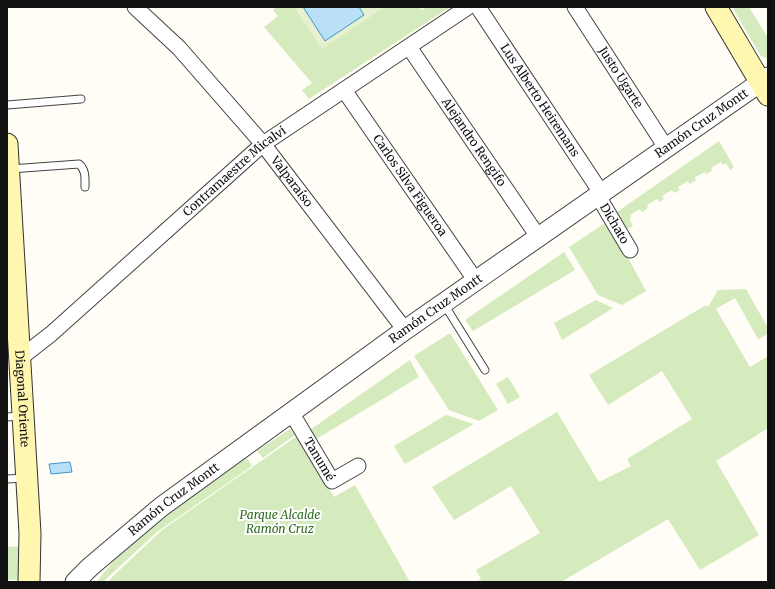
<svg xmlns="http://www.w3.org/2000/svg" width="775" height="589" font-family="Merriweather,serif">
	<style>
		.green { fill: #d5ebbd }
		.pitch { fill: #e6f2cf }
		.water { fill: #b9e0f7; stroke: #3f96cf }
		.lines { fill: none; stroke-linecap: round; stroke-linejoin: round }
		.service-casing { stroke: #444; stroke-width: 9 }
		.minor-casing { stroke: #444; stroke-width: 17 }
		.tertiary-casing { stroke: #444; stroke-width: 21 }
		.secondary-casing { stroke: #333; stroke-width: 23 }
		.service { stroke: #fff; stroke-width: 7 }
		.minor { stroke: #fff; stroke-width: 15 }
		.tertiary { stroke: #fff; stroke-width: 19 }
		.secondary { stroke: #fff6b0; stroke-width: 21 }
		.labels { text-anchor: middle; stroke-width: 4; stroke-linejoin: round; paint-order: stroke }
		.street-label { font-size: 12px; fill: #111; stroke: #fff }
		.park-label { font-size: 12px; font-style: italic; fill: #2f6b1f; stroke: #fff }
	</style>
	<rect width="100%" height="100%" fill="#fffdf5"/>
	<g class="green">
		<polygon points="277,7 419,7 422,10 427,7 450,7 309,99 302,90 312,83 264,27 278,16 273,10"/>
		<polygon points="732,7 749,7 768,38 768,59 761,56"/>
		<polygon points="719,141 734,167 730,170 726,163 723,165 721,162 711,168 712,171 706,174 705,172 695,177 696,180 690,184 688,181 678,187 680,190 674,193 672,190 662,196 664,199 659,202 657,199 647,205 648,208 642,212 640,209 630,215 631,218 629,219 633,226 627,229 617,212"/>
		<polygon points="608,221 646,291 622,305 598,295 569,247"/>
		<polygon points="564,252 575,270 473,331 465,320"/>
		<polygon points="746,289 768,328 768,334 758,339 735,298 716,309 750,367 768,356 768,428 716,461 759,535 700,570 668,519 561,582 476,582 481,579 476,570 540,533 511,486 454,520 432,487 557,412 599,482 631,466 627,459 692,419 662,371 608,405 589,375 706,305 708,307 718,290"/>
		<polygon points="596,300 613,308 562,340 554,323"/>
		<polygon points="450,333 498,410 479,421 449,410 414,356"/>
		<polygon points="410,360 419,377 313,441 307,432"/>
		<polygon points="508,377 520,397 508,404 496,384"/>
		<polygon points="446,415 474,424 405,464 394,446"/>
		<polygon points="290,429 295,435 263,458 257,451"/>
		<polygon points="297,436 334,497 355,485 410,582 111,582 109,580 162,530"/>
		<path d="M247,458L252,466L157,532L103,582H97C134,529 194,495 247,458Z"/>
		<polygon points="21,546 23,579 7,580 7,547"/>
	</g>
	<polygon class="pitch" points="294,7 385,7 322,49"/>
	<g class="water">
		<polygon points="303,7 359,7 364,15 325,41"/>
		<polygon points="70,462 72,472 51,474 49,464"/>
	</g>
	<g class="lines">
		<defs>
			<g id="service">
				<polyline points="7,105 81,99"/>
				<path d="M10,169L79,164C86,170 85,178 85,187"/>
				<polyline points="444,304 485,370"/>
				<polyline points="7,417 21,416"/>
				<polyline points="7,479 25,478"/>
			</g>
			<g id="minor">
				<path id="s1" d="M135,7L179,48L263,144L405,330"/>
				<path id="s2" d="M478,7L602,194"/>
				<path id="s3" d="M575,7L667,149"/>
				<path id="s4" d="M409,47L539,238"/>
				<path id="s5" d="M344,90L476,281"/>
				<path id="s6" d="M598,196L630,250"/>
				<path id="s7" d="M19,359L51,334L263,144L468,7"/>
				<path id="s8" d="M291,412L332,481L358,466"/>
			</g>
			<g id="tertiary">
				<path id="s9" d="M75,582L90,567L161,507L405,330L768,77"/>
			</g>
			<g id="secondary">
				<polyline points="716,7 768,95"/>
				<path id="s10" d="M7,144L30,533L29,582"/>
			</g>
		</defs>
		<use href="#service" class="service-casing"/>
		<use href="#minor" class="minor-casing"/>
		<use href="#tertiary" class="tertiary-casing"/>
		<use href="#secondary" class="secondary-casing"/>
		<use href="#service" class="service"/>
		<use href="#minor" class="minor"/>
		<use href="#tertiary" class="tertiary"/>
		<use href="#secondary" class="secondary"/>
	</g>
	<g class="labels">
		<g class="street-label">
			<text dy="4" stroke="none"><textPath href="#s3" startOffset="84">Justo Ugarte</textPath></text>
			<text dy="4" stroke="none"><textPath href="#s2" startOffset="112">Lus Alberto Heiremans</textPath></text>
			<text dy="4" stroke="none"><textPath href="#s9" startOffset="777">Ramón Cruz Montt</textPath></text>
			<text dy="4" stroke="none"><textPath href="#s4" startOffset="115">Alejandro Rengifo</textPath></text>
			<text dy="4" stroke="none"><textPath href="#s7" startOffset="286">Contramaestre Micalvi</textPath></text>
			<text dy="4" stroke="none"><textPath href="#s1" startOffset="235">Valparaíso</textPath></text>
			<text dy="4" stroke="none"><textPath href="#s5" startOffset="116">Carlos Silva Figueroa</textPath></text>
			<text dy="4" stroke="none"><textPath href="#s6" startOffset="32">Dichato</textPath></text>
			<text dy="4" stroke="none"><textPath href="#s9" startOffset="453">Ramón Cruz Montt</textPath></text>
			<text dy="4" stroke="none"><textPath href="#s10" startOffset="255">Diagonal Oriente</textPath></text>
			<text dy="4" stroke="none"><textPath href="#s8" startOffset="55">Tanumé</textPath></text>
			<text dy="4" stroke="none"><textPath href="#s9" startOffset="129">Ramón Cruz Montt</textPath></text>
		</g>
		<g class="park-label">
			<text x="280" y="519">Parque Alcalde<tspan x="280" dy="14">Ramón Cruz</tspan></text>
		</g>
	</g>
	<rect width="775" height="589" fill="none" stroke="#111111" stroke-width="16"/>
</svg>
